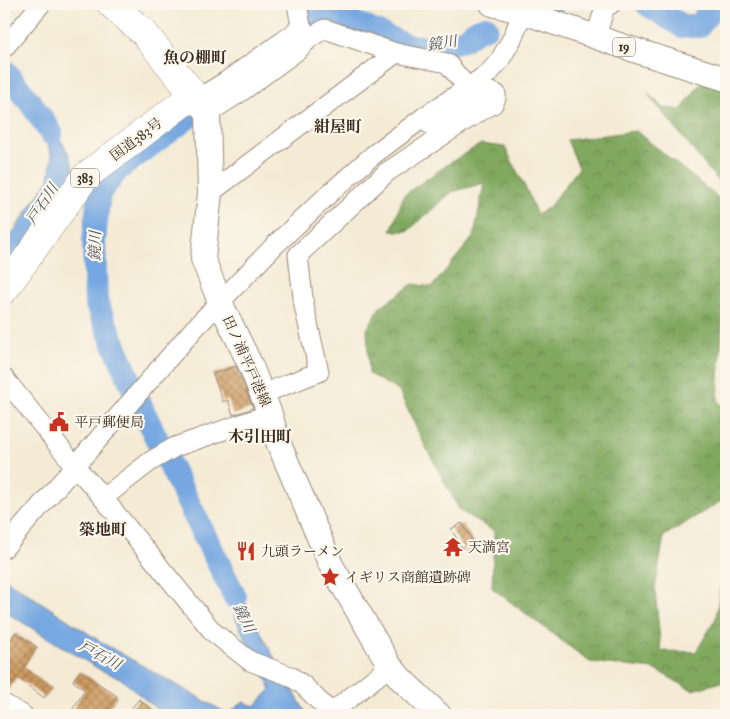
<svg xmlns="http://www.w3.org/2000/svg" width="730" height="719" font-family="'IM FELL Great Primer','Noto Serif JP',serif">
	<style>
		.forest { fill: url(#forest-crowns); stroke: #5e693e }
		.water { fill: #76a7e1; stroke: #586880 }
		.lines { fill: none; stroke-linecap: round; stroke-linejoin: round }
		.river { stroke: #76a7e1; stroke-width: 24 }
		.building { fill: url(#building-cross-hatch) }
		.minor-casing { stroke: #988a7a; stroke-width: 21 }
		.major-casing { stroke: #988a7a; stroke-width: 26 }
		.highway-casing { stroke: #988a7a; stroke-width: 29 }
		.minor { stroke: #fff; stroke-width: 19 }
		.major { stroke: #fff; stroke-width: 24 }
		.highway { stroke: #fff; stroke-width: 28 }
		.labels { text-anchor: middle; stroke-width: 4.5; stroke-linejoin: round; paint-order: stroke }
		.shield { fill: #fbf7ec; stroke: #75685c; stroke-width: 1 }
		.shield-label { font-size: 12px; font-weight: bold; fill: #3b2a1e }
		.street-label { font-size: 14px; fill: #3b2a1e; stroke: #fbf7ec }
		.poi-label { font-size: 14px; fill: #3b2a1e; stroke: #fbf7ec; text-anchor: start }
		.water-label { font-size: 15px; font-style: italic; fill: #505662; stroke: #fbf7ec }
		.quarter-label { font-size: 16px; font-weight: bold; fill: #3b2a1e; stroke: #fbf7ec }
	</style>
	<defs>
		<pattern id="forest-crowns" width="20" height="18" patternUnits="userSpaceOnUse" patternTransform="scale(1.25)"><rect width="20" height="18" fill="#80a85f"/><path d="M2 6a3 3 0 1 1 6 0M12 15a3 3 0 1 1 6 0" fill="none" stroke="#6a894e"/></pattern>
		<pattern id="building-cross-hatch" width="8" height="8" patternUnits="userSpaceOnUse" patternTransform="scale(1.25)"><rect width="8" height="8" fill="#cf9b61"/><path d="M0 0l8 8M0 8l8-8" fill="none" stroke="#a97f4f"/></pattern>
	</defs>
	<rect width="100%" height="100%" fill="#fbf7ec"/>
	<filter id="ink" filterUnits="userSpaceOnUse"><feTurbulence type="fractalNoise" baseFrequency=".02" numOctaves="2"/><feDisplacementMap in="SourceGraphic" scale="10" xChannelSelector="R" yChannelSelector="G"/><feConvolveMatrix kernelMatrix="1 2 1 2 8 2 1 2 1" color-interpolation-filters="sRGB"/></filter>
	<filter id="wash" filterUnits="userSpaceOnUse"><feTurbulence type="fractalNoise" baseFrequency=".0096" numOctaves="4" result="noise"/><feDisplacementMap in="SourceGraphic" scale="20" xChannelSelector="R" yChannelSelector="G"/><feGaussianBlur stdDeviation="1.12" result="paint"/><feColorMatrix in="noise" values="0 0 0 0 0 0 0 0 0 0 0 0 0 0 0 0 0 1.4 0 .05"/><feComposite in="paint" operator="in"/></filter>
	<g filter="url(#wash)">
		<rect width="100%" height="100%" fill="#f5ebd5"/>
		<g class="forest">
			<polygon points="726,81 726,191 647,93 664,108 681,110 701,83"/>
			<polygon points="636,131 726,204 726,270 725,271 718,401 726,409 726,453 725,458 726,498 664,536 655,589 661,651 696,652 716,618 722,575 726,570 726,681 692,690 654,669 590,662 492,588 494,531 460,511 422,440 399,391 369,374 367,329 380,307 413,284 432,287 474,236 484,183 452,192 408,231 391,231 404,195 448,164 481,144 505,147 528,193 537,215 549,207 579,168 567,140"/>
		</g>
		<g class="water">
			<polygon points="39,105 68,152 74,169 4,279 4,246 49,179 52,157 47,142 28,108"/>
			<polygon points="225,563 270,650 307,715 169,715 155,708 120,678 102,671 4,611 4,578 106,645 228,714 243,702 255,706 271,689 244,637 216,573"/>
		</g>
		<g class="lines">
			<g class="river">
				<polyline points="647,4 682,26 699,26 714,4"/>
				<polyline points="548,5 552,4"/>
				<polyline points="288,46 293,42 317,17 341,17 408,46 433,48 463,40 477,30 486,27"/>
				<polyline points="4,70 33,106 51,133"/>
				<polyline points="217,96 118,169 99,193 94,241 96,302 143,411 235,597"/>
			</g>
		</g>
		<g id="blocks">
			<g class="building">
				<polygon points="236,366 253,408 233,415 228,400 223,402 213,374"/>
				<polygon points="462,523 475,544 464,551 451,529"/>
				<polygon points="15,633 37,647 24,667 52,689 44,698 17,677 6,693 4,693 4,650"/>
				<polygon points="80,671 117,696 105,715 69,715 85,690 73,681"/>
				<polygon points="139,699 158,715 126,715"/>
			</g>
		</g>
	</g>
	<g filter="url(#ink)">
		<use href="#blocks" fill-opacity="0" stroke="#988a7a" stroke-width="1"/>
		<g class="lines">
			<defs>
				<g id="minor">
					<polyline points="297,4 301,26 308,35"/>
					<polyline points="596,36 605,7 611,4"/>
					<polyline points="4,48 41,4"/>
					<polyline points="197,99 225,82 293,34 301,26"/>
					<polyline points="208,113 238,94 298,50 311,37 325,29 396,53 447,63 468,88"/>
					<polyline points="210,193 396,53"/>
					<polyline points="4,378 75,466 103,498 213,632 250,661 290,676 303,685 333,715"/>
					<polyline points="262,394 319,372 304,306 298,255 387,172 474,115 493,104 496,98 496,94 491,92 460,112 434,127 428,123 424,117"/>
					<polyline points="103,498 151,461 175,447 270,414"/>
					<polyline points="4,548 193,330 276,244 329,194 373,155 424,117 489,73 500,60 512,39 523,12"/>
					<polyline points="4,704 23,715"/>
					<polyline points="331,713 390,666"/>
				</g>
				<g id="major">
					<polyline points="492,4 523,12 634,50 726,79"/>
					<polyline points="197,99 208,113 210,193 203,259 220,302 250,364 270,414 278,442 331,565 390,666 401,679 439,715"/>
				</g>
				<polyline id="highway" points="4,290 86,176 184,102 197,99 144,33 111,4"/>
			</defs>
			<use href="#minor" class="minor-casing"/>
			<use href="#major" class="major-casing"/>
			<use href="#highway" class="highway-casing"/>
			<use href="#minor" class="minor"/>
			<use href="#major" class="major"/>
			<use href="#highway" class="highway"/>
		</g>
	</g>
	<defs>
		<symbol id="civic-bare" viewBox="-9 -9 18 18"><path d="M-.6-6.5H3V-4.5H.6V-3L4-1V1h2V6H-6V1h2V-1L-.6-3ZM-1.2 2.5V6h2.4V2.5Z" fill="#c8321e" stroke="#fbf7ec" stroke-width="2.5" paint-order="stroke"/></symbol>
		<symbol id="temple-bare" viewBox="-9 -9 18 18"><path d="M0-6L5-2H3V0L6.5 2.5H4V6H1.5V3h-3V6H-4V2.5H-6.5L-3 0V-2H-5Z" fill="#c8321e" stroke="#fbf7ec" stroke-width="2.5" paint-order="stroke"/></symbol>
		<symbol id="restaurant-bare" viewBox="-9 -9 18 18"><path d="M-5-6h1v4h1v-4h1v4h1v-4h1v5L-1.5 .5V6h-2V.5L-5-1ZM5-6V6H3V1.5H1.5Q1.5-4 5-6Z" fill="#c8321e" stroke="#fbf7ec" stroke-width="2.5" paint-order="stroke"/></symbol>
		<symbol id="sight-bare" viewBox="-9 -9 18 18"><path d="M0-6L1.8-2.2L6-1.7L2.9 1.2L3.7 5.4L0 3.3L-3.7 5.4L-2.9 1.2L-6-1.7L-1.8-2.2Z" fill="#c8321e" stroke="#fbf7ec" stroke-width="2.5" paint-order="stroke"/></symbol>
	</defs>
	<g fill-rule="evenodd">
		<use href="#civic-bare" x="45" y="408" width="28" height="28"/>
		<use href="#temple-bare" x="439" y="533" width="28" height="28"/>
		<use href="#restaurant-bare" x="232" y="537" width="28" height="28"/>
		<use href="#sight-bare" x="316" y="563" width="28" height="28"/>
	</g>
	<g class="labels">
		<g class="shield">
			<rect x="613" y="37.5" width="22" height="19" rx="4"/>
			<rect x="71" y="168.5" width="28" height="19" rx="4"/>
		</g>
		<g class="shield-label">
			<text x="624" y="51">19</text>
			<text x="85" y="182">383</text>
		</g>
		<g class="street-label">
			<text transform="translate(136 139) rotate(-37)" y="5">国道383号</text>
			<text transform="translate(247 361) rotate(66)" y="5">田ノ浦平戸港線</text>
		</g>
		<g class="poi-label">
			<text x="74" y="427">平戸郵便局</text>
			<text x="468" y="552">天満宮</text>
			<text x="261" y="556">九頭ラーメン</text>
			<text x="345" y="582">イギリス商館遺跡碑</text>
		</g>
		<g class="water-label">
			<text transform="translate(442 43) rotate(-9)" y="5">鏡川</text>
			<text transform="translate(42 204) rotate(-56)" y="5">戸石川</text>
			<text transform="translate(95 246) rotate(-89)" y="5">鏡川</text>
			<text transform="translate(244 618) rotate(64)" y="5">鏡川</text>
			<text transform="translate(100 655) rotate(28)" y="5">戸石川</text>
		</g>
		<g class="quarter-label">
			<text x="195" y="63">魚の棚町</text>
			<text x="338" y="132">紺屋町</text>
			<text x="260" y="442">木引田町</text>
			<text x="103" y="535">築地町</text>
		</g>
	</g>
	<rect width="730" height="719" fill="none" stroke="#fbf7ec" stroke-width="20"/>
</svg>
